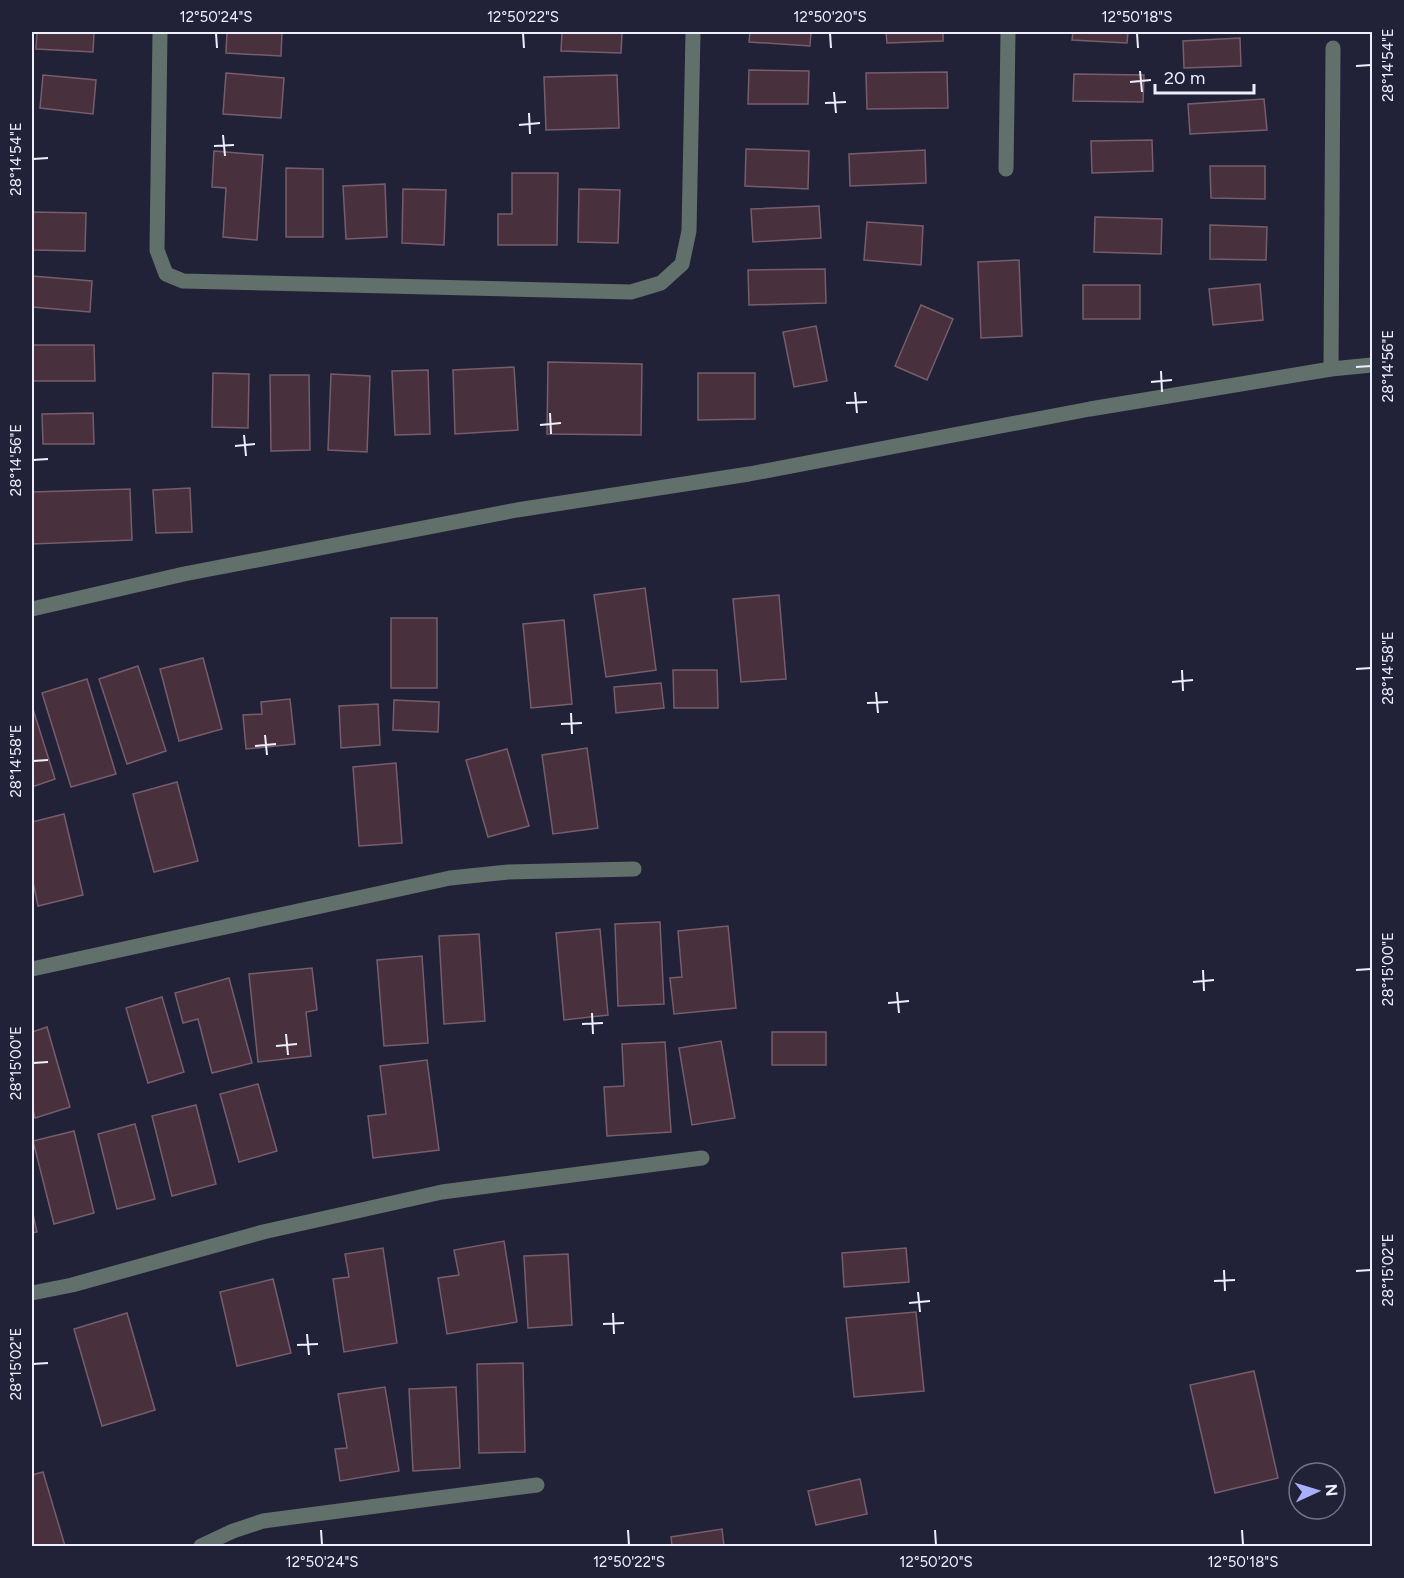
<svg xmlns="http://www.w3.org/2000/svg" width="1404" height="1578" font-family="Figtree,sans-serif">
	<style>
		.building { fill: #48303d; stroke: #775d6b; stroke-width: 1.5 }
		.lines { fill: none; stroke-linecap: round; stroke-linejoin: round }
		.minor { stroke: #62706b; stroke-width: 15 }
		.ticks { fill: none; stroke: #eeeffe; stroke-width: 2 }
		.neatline { fill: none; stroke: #eeeffe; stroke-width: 2 }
		.ticks-label { font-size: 15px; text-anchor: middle; fill: #eeeffe }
	</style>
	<rect width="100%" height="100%" fill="#212237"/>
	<g class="building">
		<polygon points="37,32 94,32 93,52 36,49"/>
		<polygon points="227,32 282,32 281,56 226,53"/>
		<polygon points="562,32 622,32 621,53 561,51"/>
		<polygon points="750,32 811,32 810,46 749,42"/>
		<polygon points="886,32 943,32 943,41 887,43"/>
		<polygon points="1073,32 1128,32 1127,43 1072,40"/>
		<polygon points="1240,38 1241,66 1184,68 1183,41"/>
		<polygon points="749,70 809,71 808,104 748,104"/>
		<polygon points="947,72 948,108 867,109 866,73"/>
		<polygon points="226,73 284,78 281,118 223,114"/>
		<polygon points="1074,74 1144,75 1143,102 1073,101"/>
		<polygon points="43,75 96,80 93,114 40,108"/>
		<polygon points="617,75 619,128 546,130 544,77"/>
		<polygon points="1264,99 1267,130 1190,134 1188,104"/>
		<polygon points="1152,140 1153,171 1092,173 1091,141"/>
		<polygon points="746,149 809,151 808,189 745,186"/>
		<polygon points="925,150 926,183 850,186 849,154"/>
		<polygon points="214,151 263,155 257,240 223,237 226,188 212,187"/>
		<polygon points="1210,166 1265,166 1265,199 1211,198"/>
		<polygon points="286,168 323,169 323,237 286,237"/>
		<polygon points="512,173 558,173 557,245 498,245 498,214 512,214"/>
		<polygon points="385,184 387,237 346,239 343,186"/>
		<polygon points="403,189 446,190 444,245 402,243"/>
		<polygon points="579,189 620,190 618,243 578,242"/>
		<polygon points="819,206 821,238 753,242 751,209"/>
		<polygon points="32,212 86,213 85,251 32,250"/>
		<polygon points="1095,217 1162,219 1161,254 1094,252"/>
		<polygon points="867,222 923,226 921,265 864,260"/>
		<polygon points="1210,225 1267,227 1266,260 1210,259"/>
		<polygon points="1019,260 1022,336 981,338 978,262"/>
		<polygon points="825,269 826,303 749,305 748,270"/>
		<polygon points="32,276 92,281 90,312 32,307"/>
		<polygon points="1260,284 1263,320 1213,325 1209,289"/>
		<rect x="1083" y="285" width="57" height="34"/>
		<polygon points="921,305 953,319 927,380 895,366"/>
		<polygon points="816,326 827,381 794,387 783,332"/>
		<polygon points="32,345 94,345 95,381 32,381"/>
		<polygon points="548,362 642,364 641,435 547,434"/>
		<polygon points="514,367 518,430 455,434 453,370"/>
		<polygon points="428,370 430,434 395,435 392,371"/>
		<polygon points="213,373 249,374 248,428 212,427"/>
		<polygon points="698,373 755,373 755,419 698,420"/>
		<polygon points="331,374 370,376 367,452 328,450"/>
		<polygon points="270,375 309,375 310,450 271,451"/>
		<polygon points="93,413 94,444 43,444 42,414"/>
		<polygon points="190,488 192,532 156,533 153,490"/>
		<polygon points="130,489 132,540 32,544 32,492"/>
		<polygon points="645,588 656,670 606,677 594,595"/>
		<polygon points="779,595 786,679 741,682 733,599"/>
		<rect x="391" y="618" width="46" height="70"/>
		<polygon points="564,620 572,704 531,708 523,624"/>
		<polygon points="203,658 222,729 179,741 160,669"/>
		<polygon points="138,666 166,751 127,764 99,679"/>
		<polygon points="673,670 717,670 718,708 674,708"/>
		<polygon points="87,679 116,774 71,787 42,693"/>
		<polygon points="661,683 664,708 616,713 614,687"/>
		<polygon points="290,699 295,744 246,749 243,715 262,714 261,702"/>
		<polygon points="394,700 439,702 438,732 393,730"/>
		<polygon points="378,704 380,745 341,748 339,706"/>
		<polygon points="32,706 55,779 32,787"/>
		<polygon points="587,748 598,828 553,834 542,755"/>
		<polygon points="507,749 529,826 488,837 466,760"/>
		<polygon points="396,763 402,843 359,846 353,767"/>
		<polygon points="177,782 198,861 154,872 133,794"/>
		<polygon points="64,814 83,895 38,906 32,877 32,822"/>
		<polygon points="660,922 664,1004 618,1006 615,924"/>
		<polygon points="728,926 736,1008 674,1014 670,978 682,977 678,931"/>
		<polygon points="600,929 608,1015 564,1020 556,933"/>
		<polygon points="479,934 485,1021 444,1024 439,936"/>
		<polygon points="422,956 428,1043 384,1046 377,960"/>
		<polygon points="312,968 317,1010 306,1012 311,1056 258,1062 249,974"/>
		<polygon points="229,978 252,1063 212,1073 198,1019 183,1023 175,993"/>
		<polygon points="162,997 184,1072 148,1083 126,1008"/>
		<polygon points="47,1027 70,1107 35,1118 32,1106 32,1032"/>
		<rect x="772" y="1032" width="54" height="33"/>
		<polygon points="721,1041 735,1118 692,1125 679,1048"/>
		<polygon points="665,1042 671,1132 607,1136 604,1087 624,1086 622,1044"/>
		<polygon points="427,1060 439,1150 373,1158 368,1116 386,1114 380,1066"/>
		<polygon points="258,1084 277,1151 239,1162 220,1094"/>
		<polygon points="196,1105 216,1184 172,1196 152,1116"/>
		<polygon points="135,1124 155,1199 117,1209 98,1134"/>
		<polygon points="74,1131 94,1213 54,1224 33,1141"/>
		<polygon points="32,1210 37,1232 32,1233"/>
		<polygon points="504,1241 517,1322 447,1334 438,1278 459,1275 454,1250"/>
		<polygon points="383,1248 397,1343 344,1352 333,1279 349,1277 345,1254"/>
		<polygon points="906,1248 909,1282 844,1287 842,1253"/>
		<polygon points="568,1254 572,1325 528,1328 524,1256"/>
		<polygon points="273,1279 291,1353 237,1366 220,1292"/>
		<polygon points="916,1312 924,1391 854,1397 846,1318"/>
		<polygon points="127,1313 155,1410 102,1426 74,1329"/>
		<polygon points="523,1363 525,1452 479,1453 477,1364"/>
		<polygon points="1254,1371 1278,1478 1215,1493 1190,1385"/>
		<polygon points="385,1387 399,1471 340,1481 335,1449 347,1448 338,1394"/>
		<polygon points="456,1387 460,1468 413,1471 409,1389"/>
		<polygon points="43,1472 65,1546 32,1546 32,1475"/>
		<polygon points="860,1479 867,1514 816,1525 808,1491"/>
		<polygon points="722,1529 724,1546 672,1546 671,1537"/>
	</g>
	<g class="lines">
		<g class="minor">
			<polyline points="160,32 157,250 166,274 183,281 631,292 661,283 682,264 689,231 693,32"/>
			<polyline points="1006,169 1008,32"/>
			<polyline points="1331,369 1333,48"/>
			<polyline points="32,609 184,574 517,510 749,474 1090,409 1331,369 1372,365"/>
			<polyline points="32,969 450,878 508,872 634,869"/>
			<polyline points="32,1293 72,1285 263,1232 442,1192 702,1158"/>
			<polyline points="201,1546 233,1531 263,1521 537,1485"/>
		</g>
	</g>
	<path class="ticks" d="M216,33L217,48M523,33L524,48M830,33L831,48M1137,33L1138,48M1356,66L1371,65M1140,71L1142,92M1130,82L1151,80M834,92L836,113M825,103L846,102M529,113L530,134M519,125L540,123M223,135L225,156M214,146L234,145M33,159L48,158M1356,367L1371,366M1161,371L1162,392M1151,382L1172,380M855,392L857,413M846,403L867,402M550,413L551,434M540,425L561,423M244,435L246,456M235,446L255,444M33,460L48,459M1356,669L1371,668M1182,670L1183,691M1172,682L1193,680M876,692L878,713M867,703L888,702M571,713L572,734M561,724L582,723M265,735L267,755M255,746L276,744M33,761L48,760M1203,970L1204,991M1356,970L1371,969M1193,982L1214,980M897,992L899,1013M888,1003L909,1001M592,1013L593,1034M582,1024L603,1023M286,1034L288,1055M276,1046L297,1044M33,1063L48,1062M1224,1270L1225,1291M1356,1271L1371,1270M1214,1281L1235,1280M918,1292L920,1312M909,1303L930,1301M613,1313L614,1334M603,1324L624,1323M307,1334L309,1355M297,1345L318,1344M33,1364L48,1363M321,1530L322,1545M628,1530L629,1545M935,1530L936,1545M1242,1530L1243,1545"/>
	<rect width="1404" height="1578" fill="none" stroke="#212237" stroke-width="66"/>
	<g transform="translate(1317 1491) rotate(86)"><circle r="28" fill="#212237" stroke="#737487" stroke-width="1.5"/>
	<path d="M0-4.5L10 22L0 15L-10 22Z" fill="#aaaffb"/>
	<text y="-9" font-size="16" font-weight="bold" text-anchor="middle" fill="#eeeffe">N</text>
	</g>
	<path d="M1155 84v9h99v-9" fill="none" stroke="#eeeffe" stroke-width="3"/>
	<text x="1164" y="84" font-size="18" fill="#eeeffe" stroke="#212237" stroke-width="4.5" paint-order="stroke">20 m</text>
	<rect x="33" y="33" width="1338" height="1512" class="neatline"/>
	<g class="ticks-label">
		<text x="216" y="22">12°50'24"S</text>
		<text x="523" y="22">12°50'22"S</text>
		<text x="830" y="22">12°50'20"S</text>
		<text x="1137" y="22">12°50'18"S</text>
		<text transform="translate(1388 65) rotate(-90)" y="5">28°14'54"E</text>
		<text transform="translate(16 159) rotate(-90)" y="5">28°14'54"E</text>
		<text transform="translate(1388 366) rotate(-90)" y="5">28°14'56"E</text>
		<text transform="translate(16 460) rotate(-90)" y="5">28°14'56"E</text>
		<text transform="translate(1388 668) rotate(-90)" y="5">28°14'58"E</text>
		<text transform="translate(16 761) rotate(-90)" y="5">28°14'58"E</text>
		<text transform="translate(1388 969) rotate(-90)" y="5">28°15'00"E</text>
		<text transform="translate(16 1063) rotate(-90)" y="5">28°15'00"E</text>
		<text transform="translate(1388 1270) rotate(-90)" y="5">28°15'02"E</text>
		<text transform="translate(16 1364) rotate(-90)" y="5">28°15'02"E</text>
		<text x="322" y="1567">12°50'24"S</text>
		<text x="629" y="1567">12°50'22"S</text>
		<text x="936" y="1567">12°50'20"S</text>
		<text x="1243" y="1567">12°50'18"S</text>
	</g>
</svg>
